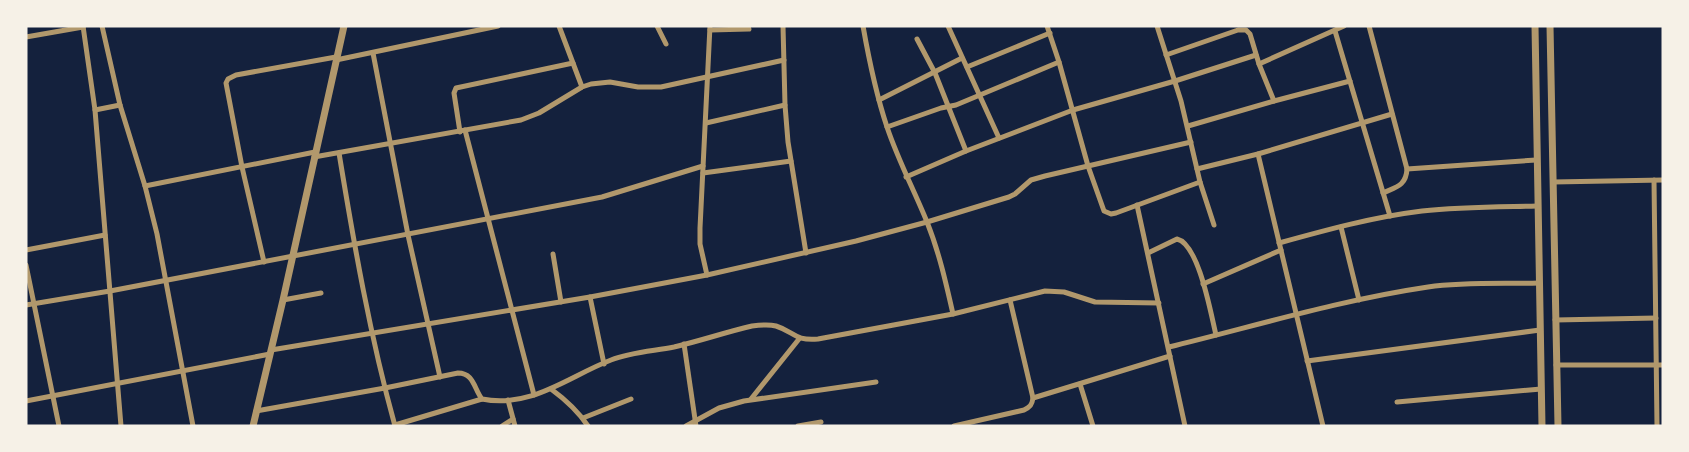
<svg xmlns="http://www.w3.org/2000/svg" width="1689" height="452" font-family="'Fira Sans Condensed',sans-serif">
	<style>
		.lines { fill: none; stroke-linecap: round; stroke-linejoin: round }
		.minor { stroke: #b1986c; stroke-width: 5 }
		.tertiary { stroke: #b1986c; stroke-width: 7 }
	</style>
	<rect width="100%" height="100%" fill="#14213d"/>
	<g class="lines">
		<g class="minor">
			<polyline points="83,26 95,110 121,426"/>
			<polyline points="102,26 120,105 145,186 157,234 193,426"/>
			<polyline points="559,26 582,87"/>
			<polyline points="657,26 666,44"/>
			<polyline points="783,26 785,105 788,142 806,253"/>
			<path d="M863,26C869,60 876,94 887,127C898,160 914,190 927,222C939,252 946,283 953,314"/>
			<polyline points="948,26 999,138"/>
			<polyline points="1047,26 1059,62 1088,166 1104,211 1111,214 1116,213 1200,182"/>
			<polyline points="1157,26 1181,101 1200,182 1214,225"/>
			<polyline points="1369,26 1407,169 1536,160"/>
			<polyline points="710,30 749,29"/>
			<polyline points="1335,31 1390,216"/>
			<polyline points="26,37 83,27"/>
			<polyline points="917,39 935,73 966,151"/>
			<polyline points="373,53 408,235 440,377"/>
			<polyline points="1166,55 1238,30 1246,30 1250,34 1259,64 1274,101"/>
			<polyline points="336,60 498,26"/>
			<polyline points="1259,64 1344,26"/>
			<polyline points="967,67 1050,33"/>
			<polyline points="879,100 962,58"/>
			<polyline points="95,110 120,105"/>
			<polyline points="706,123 785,105"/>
			<polyline points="1188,126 1274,101 1350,81"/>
			<polyline points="887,127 941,108 956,105 1059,62"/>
			<polyline points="465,130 534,395"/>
			<polyline points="460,132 454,93 456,88 573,63"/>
			<path d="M339,153C354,244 370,336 395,426"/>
			<polyline points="1258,154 1323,426"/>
			<polyline points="314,157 521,120 539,113 582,87 591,84 610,82 638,87 661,87 784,60"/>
			<polyline points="1197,169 1258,154 1392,114"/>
			<polyline points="703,173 791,161"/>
			<polyline points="906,177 966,151 1073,110 1175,81 1256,55"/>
			<polyline points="1654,180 1657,426"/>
			<polyline points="1553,182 1663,180"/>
			<polyline points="145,186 315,152"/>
			<path d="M1383,193C1396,187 1406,186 1407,169"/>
			<polyline points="1137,205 1185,426"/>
			<polyline points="1341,227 1359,300"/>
			<path d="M1279,243C1326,230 1373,217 1422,211C1460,207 1499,207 1537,206"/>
			<polyline points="26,250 105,235"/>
			<path d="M1148,253L1177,239C1199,244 1211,315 1216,335"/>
			<polyline points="553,254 561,302"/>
			<polyline points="264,262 242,167 226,83 228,79 236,75 336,57"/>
			<polyline points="26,265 59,426"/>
			<polyline points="707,275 700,244 700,228 710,26"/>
			<polyline points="1203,284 1281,250"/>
			<polyline points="590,297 604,364"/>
			<polyline points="283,300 321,293"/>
			<polyline points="26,305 110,291 602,197 703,166"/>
			<polyline points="1555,320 1656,318"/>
			<polyline points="684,344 696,426"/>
			<path d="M1169,347C1255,326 1340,300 1428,287C1465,282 1502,284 1539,283"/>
			<polyline points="271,350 590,297 707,275 856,241 927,222 1009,197 1015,194 1031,180 1045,176 1191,142"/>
			<polyline points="1307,361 1540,330"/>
			<polyline points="1556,365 1663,365"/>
			<polyline points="1080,384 1093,426"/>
			<path d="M551,389C566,400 578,411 588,426"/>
			<polyline points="1033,398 1170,356"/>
			<polyline points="751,399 799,339"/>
			<polyline points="508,400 515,426"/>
			<polyline points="26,401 270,354"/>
			<polyline points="1397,402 1541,389"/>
			<path d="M256,411L385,388L458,373C474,373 474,389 482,399C531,409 569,376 611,360C631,352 654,351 674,347C700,341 726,332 752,326C760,325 768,324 776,326C795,332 794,341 818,339L953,314L1045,291L1064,292L1095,302L1159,303"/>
			<polyline points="583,418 631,399"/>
			<polyline points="395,425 482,399"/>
			<polyline points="502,426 513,419"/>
			<polyline points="686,426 719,408 744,401 876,382"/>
			<polyline points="798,426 821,422"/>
			<path d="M954,426L1024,410C1030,407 1032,405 1033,398L1010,300"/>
		</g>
		<g class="tertiary">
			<polyline points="1535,26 1542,426"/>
			<polyline points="1550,26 1558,426"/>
			<polyline points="253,426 283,300 344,26"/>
		</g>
	</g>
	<rect width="1689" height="452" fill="none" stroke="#f6f1e7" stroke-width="55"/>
</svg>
